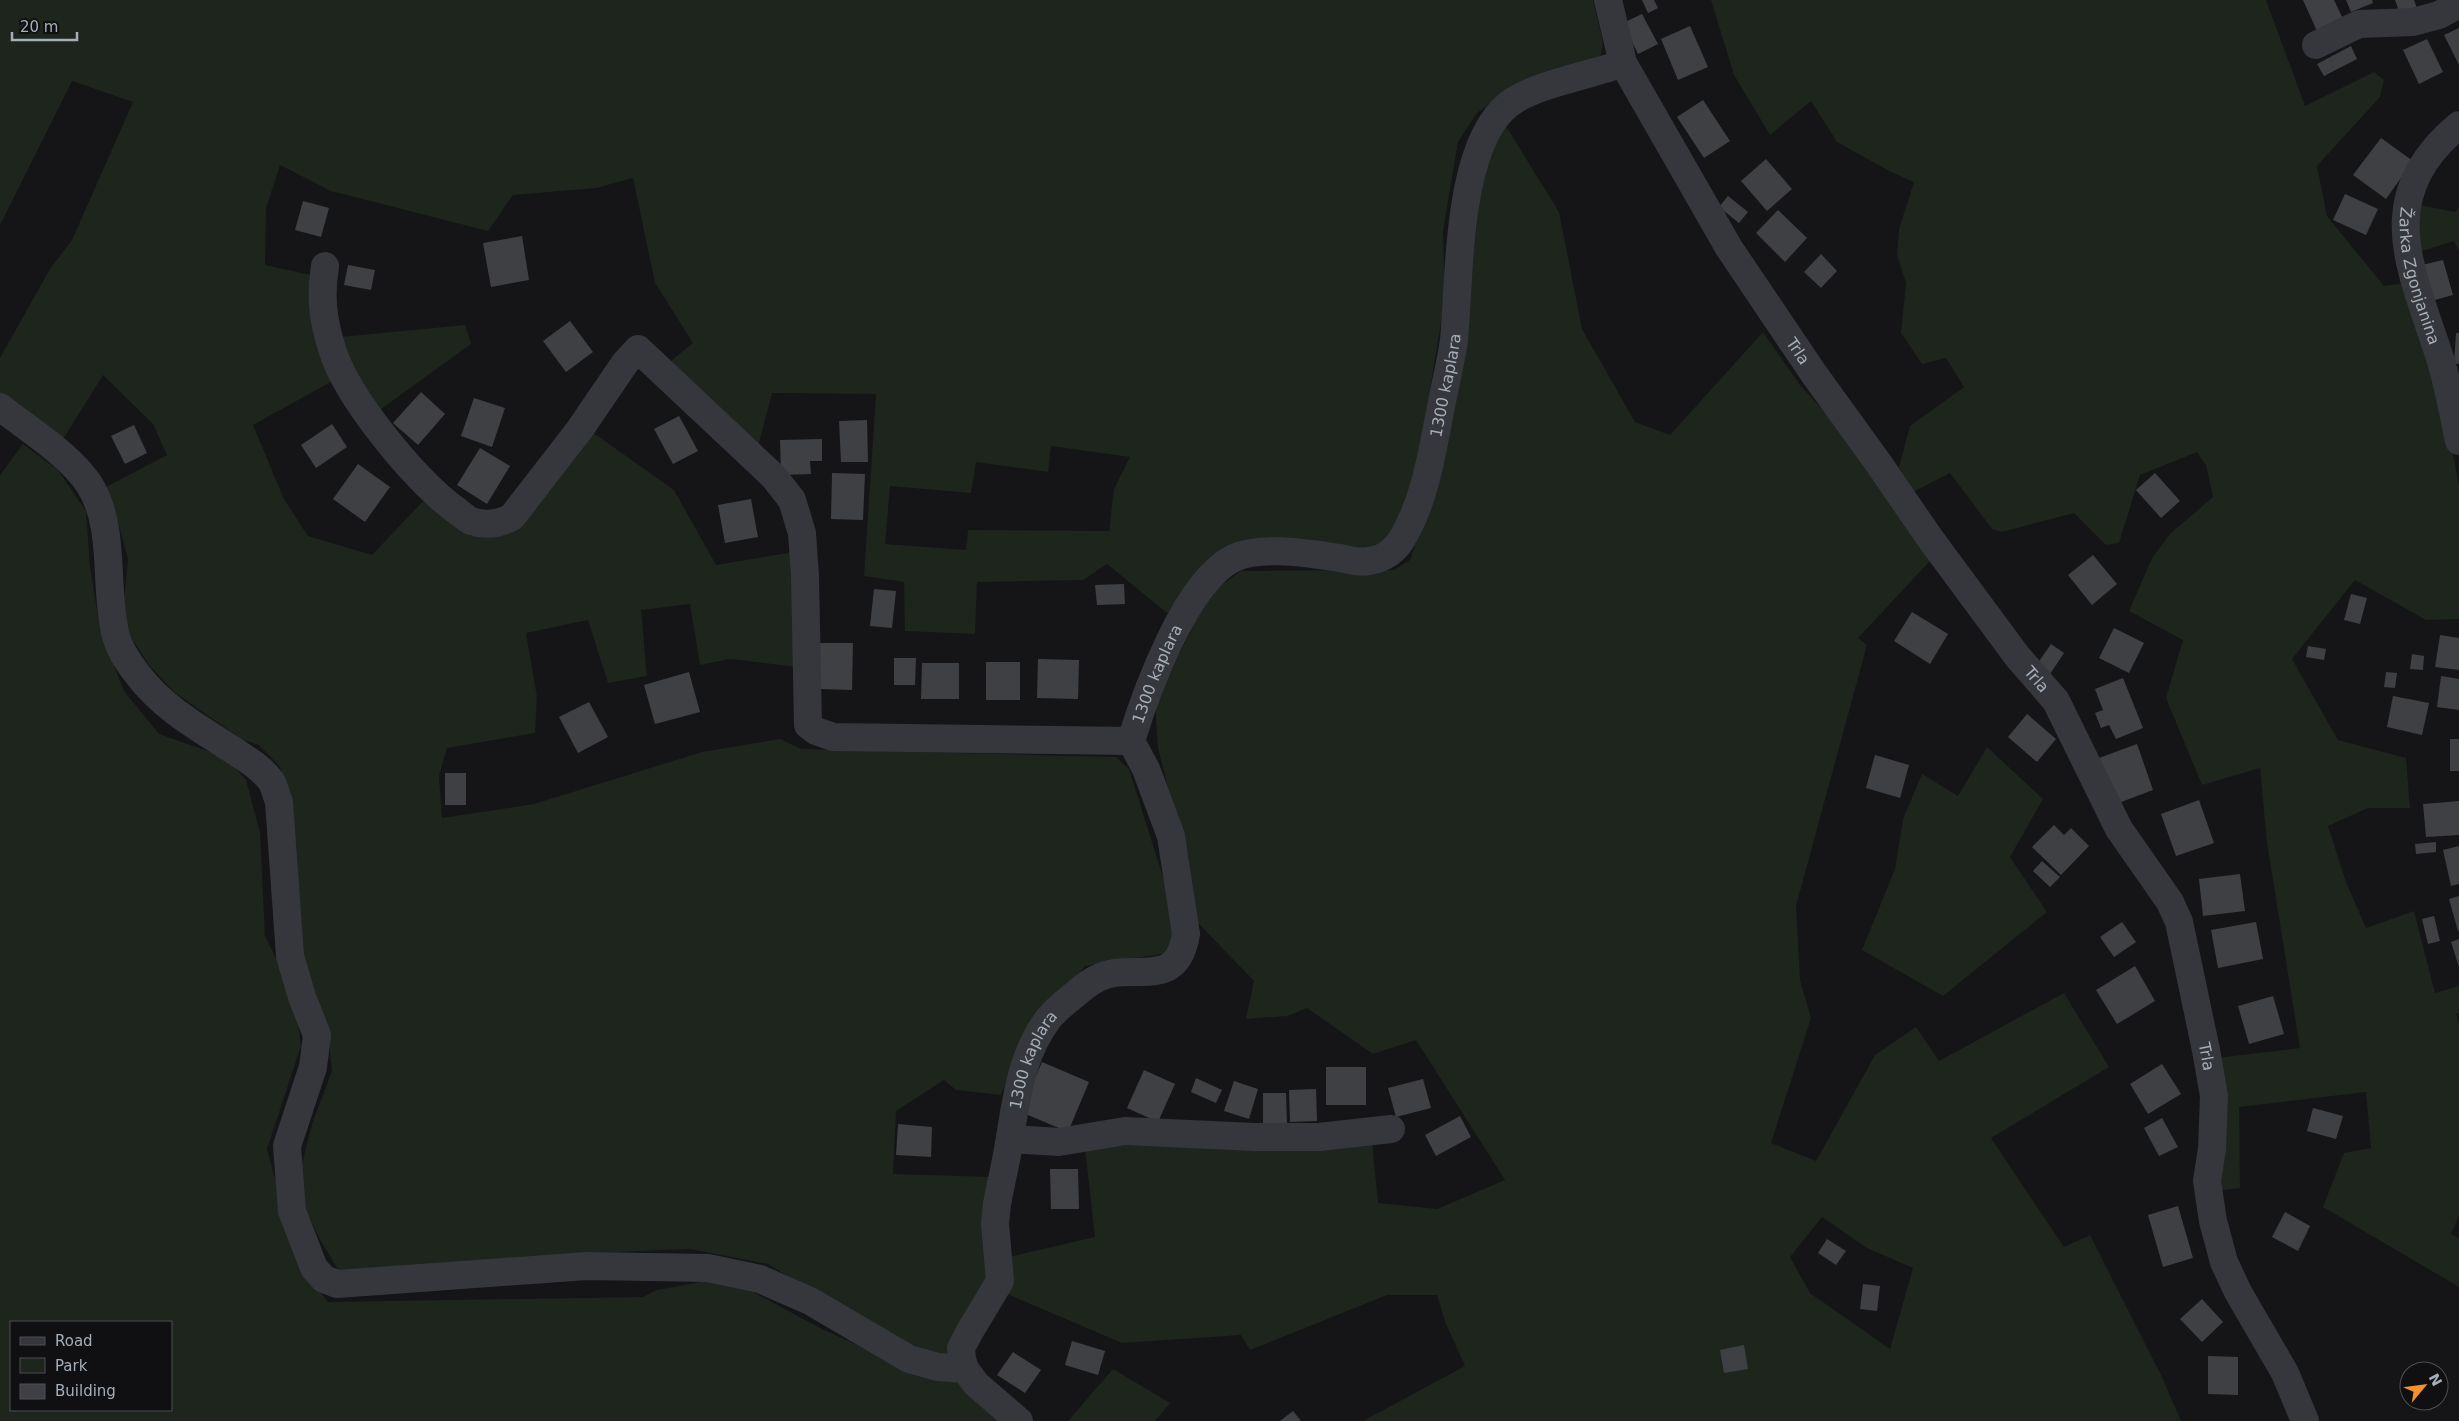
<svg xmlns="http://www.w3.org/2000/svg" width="2459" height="1421" font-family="'DejaVu Sans',sans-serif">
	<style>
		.green { fill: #1d251d; fill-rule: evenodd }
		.building { fill: #3f4044 }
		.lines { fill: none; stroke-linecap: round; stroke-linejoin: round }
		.minor { stroke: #35373c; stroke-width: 28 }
		.labels { text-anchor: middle; stroke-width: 4; stroke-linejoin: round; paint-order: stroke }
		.street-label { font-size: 16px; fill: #a6aeb7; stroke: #101012 }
	</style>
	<rect width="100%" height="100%" fill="#151517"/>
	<g class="green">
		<path d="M0,0H1593L1603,42L1601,54L1592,63L1496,99L1477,113L1458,142L1443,231L1445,298L1416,476L1398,527L1382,542L1364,549L1246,546L1173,618L1107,564L1083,580L977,582L975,634L905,631L904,582L864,576L876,394L772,393L757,451L667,364L693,343L655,283L633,178L596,188L513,195L488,231L331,191L280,165L266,208L265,265L311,275L309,304L336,379L253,425L284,499L308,536L372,555L426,498L471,536L500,534L592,432L674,490L716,565L794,552L797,667L730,659L700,665L690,604L641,610L647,676L608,683L588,620L526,633L537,697L535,733L447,748L439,776L442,818L534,804L702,752L780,739L801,749L1116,757L1129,769L1172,906L1175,942L1168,953L1085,966L1018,1052L1001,1095L956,1090L944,1080L896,1111L893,1174L993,1177L991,1276L952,1353L946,1357L910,1352L768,1264L690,1249L571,1254L340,1273L319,1238L301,1199L302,1164L312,1124L332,1071L329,1043L317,997L304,966L292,810L280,767L259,745L243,740L174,692L149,665L129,634L124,601L128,560L118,521L104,488L167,455L153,424L103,375L60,444L0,396V358L50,269L72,240L133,102L72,81L0,225ZM1051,446L1130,457L1114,489L1109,531L968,530L966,550L885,544L890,486L971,493L976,462L1048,472Z"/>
		<polygon points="1711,0 2266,0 2305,106 2374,72 2384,80 2380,97 2317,166 2327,216 2384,286 2405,283 2438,380 2459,485 2459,619 2426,620 2355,580 2292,659 2338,740 2406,758 2410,808 2368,808 2328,826 2346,882 2366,928 2414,911 2435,993 2459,986 2459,1013 2456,1014 2459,1023 2459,1215 2451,1234 2459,1238 2459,1287 2323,1207 2344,1153 2371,1148 2366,1092 2239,1107 2240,1188 2216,1191 2216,1058 2300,1048 2267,843 2260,768 2202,785 2166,698 2183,640 2129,611 2152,558 2170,534 2213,497 2206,465 2197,452 2140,475 2119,543 2106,545 2074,513 2002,532 1992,529 1950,473 1913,492 1899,467 1910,426 1964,387 1946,358 1922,364 1901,333 1906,283 1897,255 1899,229 1914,182 1891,172 1837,142 1811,101 1770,135 1734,75"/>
		<path d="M1506,126L1559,212L1582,329L1635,422L1670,435L1763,332L1800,385L1859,450L1930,561L1858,638L1867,645L1796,906L1800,980L1811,1018L1771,1143L1816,1161L1875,1055L1916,1027L1939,1061L2064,993L2109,1067L1991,1138L2064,1247L2090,1235L2163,1379L2181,1421H1363L1465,1366L1446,1324L1437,1295H1387L1250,1350L1241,1335L1122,1343L1005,1293L1009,1257L1095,1237L1085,1148L1132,1137L1372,1141L1378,1203L1437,1209L1505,1180L1416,1040L1373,1054L1307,1008L1287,1016L1246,1019L1254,981L1197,922L1188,854L1179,831L1158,748L1155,703L1209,594L1241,571L1394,570L1410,560L1423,520L1464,334L1480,198L1493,143ZM1822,1217L1867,1248L1913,1268L1890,1349L1810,1293L1790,1257Z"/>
		<polygon points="2420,205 2455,212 2459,207 2459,251 2454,241 2416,253"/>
		<polygon points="465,325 471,344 377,412 351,369 340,337"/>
		<path d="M23,444L58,470L86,511L90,566L100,629L124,691L159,734L225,757L246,780L260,832L265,936L294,995L301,1046L267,1149L287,1223L306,1273L328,1302L643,1297L657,1290L712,1280L753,1292L822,1329L904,1366L964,1383L1002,1421H0V475ZM11,1322H171V1410H11Z"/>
		<polygon points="1987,747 2043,799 2010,857 2047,912 1943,996 1862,950 1895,869 1903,819 1922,774 1958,796"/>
		<polygon points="1113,1369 1170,1403 1155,1421 1068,1421"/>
	</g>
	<g class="building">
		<polygon points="1642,0 1654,0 1658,8 1648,13"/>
		<polygon points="2303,0 2334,0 2343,19 2317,31"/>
		<polygon points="2346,0 2372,0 2373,3 2351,12"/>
		<polygon points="2395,0 2414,0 2418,11 2401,17"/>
		<polygon points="1642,14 1658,44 1638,54 1623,23"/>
		<polygon points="1690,26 1708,67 1678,80 1661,39"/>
		<polygon points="2459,28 2459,65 2444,35"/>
		<polygon points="2427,39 2443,72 2419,84 2403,50"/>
		<polygon points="2351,46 2357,59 2324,76 2317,64"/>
		<polygon points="1703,100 1730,141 1704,158 1677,117"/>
		<polygon points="2381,138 2413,161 2386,199 2353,175"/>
		<polygon points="1766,159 1792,189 1767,211 1741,181"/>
		<polygon points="2345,194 2378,209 2366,235 2333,220"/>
		<polygon points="1728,196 1748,212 1739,223 1719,207"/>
		<polygon points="303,201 329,208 321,237 295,230"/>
		<polygon points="1778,210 1807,238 1785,262 1756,233"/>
		<polygon points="522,236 529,280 491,287 483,243"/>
		<polygon points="1821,254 1837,271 1821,288 1804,272"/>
		<polygon points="2443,260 2453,295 2431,301 2422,265"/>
		<polygon points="348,265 375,270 371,290 344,285"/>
		<polygon points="570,321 593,352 566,372 543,341"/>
		<polygon points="2456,333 2459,333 2459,364 2454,363"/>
		<polygon points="421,392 445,414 418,445 393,423"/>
		<polygon points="474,398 505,408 492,447 461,436"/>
		<polygon points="679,416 698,451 673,464 654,429"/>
		<polygon points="867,420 868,462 841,462 839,421"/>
		<polygon points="332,424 347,447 316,468 301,445"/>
		<polygon points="134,425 147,453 125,464 111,436"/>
		<polygon points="822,439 822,461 810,461 811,474 781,475 780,440"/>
		<polygon points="480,448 510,466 487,504 457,485"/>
		<polygon points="358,464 390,487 365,522 333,499"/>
		<polygon points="832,473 865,474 863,520 831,519"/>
		<polygon points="2155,473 2180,501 2161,518 2136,490"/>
		<polygon points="751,499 758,537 725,543 718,505"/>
		<polygon points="2093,555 2117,584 2092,605 2068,575"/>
		<polygon points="1124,584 1125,604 1097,605 1095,585"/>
		<polygon points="874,589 896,591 892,628 870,626"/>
		<polygon points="2351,594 2367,598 2360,624 2344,620"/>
		<polygon points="1912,612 1948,634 1930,664 1894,641"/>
		<polygon points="2114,628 2144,643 2129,673 2099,658"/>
		<polygon points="2440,635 2459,638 2459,670 2435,667"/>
		<polygon points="820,643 853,643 852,690 819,689"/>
		<polygon points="2051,644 2064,653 2050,674 2037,664"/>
		<polygon points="2308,646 2326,649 2324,660 2306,657"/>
		<polygon points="2412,654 2424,656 2423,670 2410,669"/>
		<polygon points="894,658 916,658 915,685 894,685"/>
		<polygon points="1038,659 1079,660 1078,699 1037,698"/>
		<rect x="986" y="662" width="34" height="38"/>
		<polygon points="922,663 959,663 959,699 921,699"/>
		<polygon points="689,672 700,712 655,724 644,685"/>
		<polygon points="2386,672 2397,673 2395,688 2384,687"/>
		<polygon points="2441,676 2459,679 2459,710 2437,707"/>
		<polygon points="2123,678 2143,728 2116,739 2109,725 2101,728 2095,713 2103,710 2095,689"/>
		<polygon points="2393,696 2429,703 2422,735 2387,727"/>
		<polygon points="589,702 608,737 578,753 559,717"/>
		<polygon points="2027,714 2056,739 2037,762 2008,737"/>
		<rect x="2450" y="739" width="9" height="32"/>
		<polygon points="2137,744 2153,790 2116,804 2099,758"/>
		<polygon points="1875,755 1909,765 1900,798 1866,788"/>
		<rect x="445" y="773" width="21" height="32"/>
		<polygon points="2199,800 2214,843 2176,856 2161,814"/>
		<polygon points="2459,801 2459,835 2426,837 2423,804"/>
		<polygon points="2054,825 2064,835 2071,828 2089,846 2061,875 2032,847"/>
		<polygon points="2436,842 2436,852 2416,854 2415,844"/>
		<polygon points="2459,846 2459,884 2451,886 2443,850"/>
		<polygon points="2042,861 2060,877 2050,887 2033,871"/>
		<polygon points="2240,874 2245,911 2203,916 2199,879"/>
		<polygon points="2459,896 2459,931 2458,931 2449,899"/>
		<polygon points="2434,916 2440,941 2428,944 2422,919"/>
		<polygon points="2122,922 2136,942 2114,957 2100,937"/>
		<polygon points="2256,922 2263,959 2218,968 2211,930"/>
		<polygon points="2459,939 2459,967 2451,942"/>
		<polygon points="2135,966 2155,1001 2117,1024 2096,990"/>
		<polygon points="2273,996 2284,1034 2249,1044 2238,1006"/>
		<polygon points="1042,1062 1089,1082 1068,1132 1021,1112"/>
		<polygon points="2162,1064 2181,1094 2148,1114 2130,1084"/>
		<rect x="1326" y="1067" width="40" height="38"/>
		<polygon points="1144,1070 1175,1084 1158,1122 1127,1108"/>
		<polygon points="1196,1078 1222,1090 1216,1103 1191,1092"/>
		<polygon points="1423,1079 1431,1108 1396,1117 1388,1088"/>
		<polygon points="1234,1081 1258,1089 1249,1119 1224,1111"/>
		<polygon points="1316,1089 1317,1121 1290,1122 1289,1090"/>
		<polygon points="1263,1093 1286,1093 1287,1124 1263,1124"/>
		<polygon points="2313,1108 2343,1116 2336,1139 2307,1131"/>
		<polygon points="1460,1116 1471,1137 1436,1156 1425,1135"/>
		<polygon points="2162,1118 2178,1147 2159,1156 2144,1128"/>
		<polygon points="898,1124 932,1127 931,1157 896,1155"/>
		<polygon points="1050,1169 1078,1169 1079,1209 1051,1209"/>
		<polygon points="2178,1206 2193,1258 2163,1267 2148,1215"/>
		<polygon points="2285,1212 2310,1226 2298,1251 2272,1237"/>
		<polygon points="1827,1239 1846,1251 1836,1265 1818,1253"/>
		<polygon points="1863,1284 1880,1286 1877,1311 1860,1309"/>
		<polygon points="2202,1299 2223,1322 2202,1342 2180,1319"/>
		<polygon points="1072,1341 1105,1351 1098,1375 1065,1365"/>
		<polygon points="1744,1345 1748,1369 1724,1373 1720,1350"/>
		<polygon points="1013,1352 1041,1370 1025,1393 997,1375"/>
		<polygon points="2208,1356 2238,1357 2238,1395 2208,1394"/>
		<polygon points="1293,1411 1301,1421 1280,1421"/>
	</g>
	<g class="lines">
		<g class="minor">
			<path id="s1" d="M1608,0L1623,63L1729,248L1814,374L1879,464L1929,537L2017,656L2056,701L2119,829L2170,902L2179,922L2206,1050L2214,1096L2212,1149L2207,1181L2213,1221L2224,1262L2238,1292L2285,1373L2305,1421"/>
			<polyline points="2316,45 2359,24 2413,22 2439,15 2459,4"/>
			<path id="s2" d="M2459,125C2373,196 2410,266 2439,355C2448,383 2453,412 2459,441"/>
			<path d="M325,266C320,298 323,321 333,352C349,400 413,477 453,508C459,512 465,518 471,521C485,526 499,524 512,517L580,429L625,363L638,349L774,477L792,500L802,533L805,576L808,725L816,731L833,737L1131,741"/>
			<path d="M0,407C28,429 70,455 89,484C116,526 104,584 115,632C118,648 128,662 138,675C162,707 197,727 230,748C244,758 260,766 271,781C275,787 276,795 279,802L290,956L302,997L317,1035L313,1067L287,1146L292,1211L314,1268L324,1279L337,1284L587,1266L708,1268L760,1279L810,1301L909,1359L938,1367L965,1369"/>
			<polyline points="1010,1139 1059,1142 1125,1131 1254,1137 1319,1137 1391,1129"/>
			<path id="s3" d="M1019,1421L976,1384L965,1369L962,1359L961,1348L970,1331L1000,1281L995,1224L997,1204C1001,1182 1007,1159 1010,1137C1017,1095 1022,1053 1049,1018C1058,1007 1070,999 1080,990C1090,982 1100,975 1114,973C1150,969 1178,982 1186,934L1171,836L1146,769L1131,741C1146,692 1186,581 1234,558C1261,545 1311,554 1340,558C1349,560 1360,563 1369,561C1384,559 1396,550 1403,537C1426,498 1432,451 1441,407C1445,385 1451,362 1454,340C1460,278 1456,145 1509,104C1537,83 1590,76 1623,63"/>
		</g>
	</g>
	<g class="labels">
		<g class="street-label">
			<text dy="6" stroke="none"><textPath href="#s2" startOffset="170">Žarka Zgonjanina</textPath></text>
			<text dy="6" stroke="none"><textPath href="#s1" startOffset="402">Trla</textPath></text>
			<text dy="6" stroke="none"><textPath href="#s3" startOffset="1375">1300 kaplara</textPath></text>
			<text dy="6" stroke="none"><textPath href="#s3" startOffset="895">1300 kaplara</textPath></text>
			<text dy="6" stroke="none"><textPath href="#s1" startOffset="808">Trla</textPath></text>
			<text dy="6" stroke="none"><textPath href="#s1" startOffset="1228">Trla</textPath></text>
			<text dy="6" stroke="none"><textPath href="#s3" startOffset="401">1300 kaplara</textPath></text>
		</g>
	</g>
	<rect x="10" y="1321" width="162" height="90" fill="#101012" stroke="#4c4f54"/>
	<rect x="20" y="1337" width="25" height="8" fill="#35373c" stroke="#4c4f54"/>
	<text x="55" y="1346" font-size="15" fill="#a6aeb7">Road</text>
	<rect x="20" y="1358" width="25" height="15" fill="#1d251d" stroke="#4c4f54"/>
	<text x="55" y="1371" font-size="15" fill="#a6aeb7">Park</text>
	<rect x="20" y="1384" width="25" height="15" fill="#3f4044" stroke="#4c4f54"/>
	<text x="55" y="1396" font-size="15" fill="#a6aeb7">Building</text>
	<g transform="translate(2424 1386) rotate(61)"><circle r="24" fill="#101012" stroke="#4c4f54"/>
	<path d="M0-4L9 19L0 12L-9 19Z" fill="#f7912c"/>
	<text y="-8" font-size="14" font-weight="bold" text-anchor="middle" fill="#a6aeb7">N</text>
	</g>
	<path d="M12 32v8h65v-8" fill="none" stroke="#a6aeb7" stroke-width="2.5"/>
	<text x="20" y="32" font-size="15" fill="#a6aeb7" stroke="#101012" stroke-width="4" paint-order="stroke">20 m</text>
</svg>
